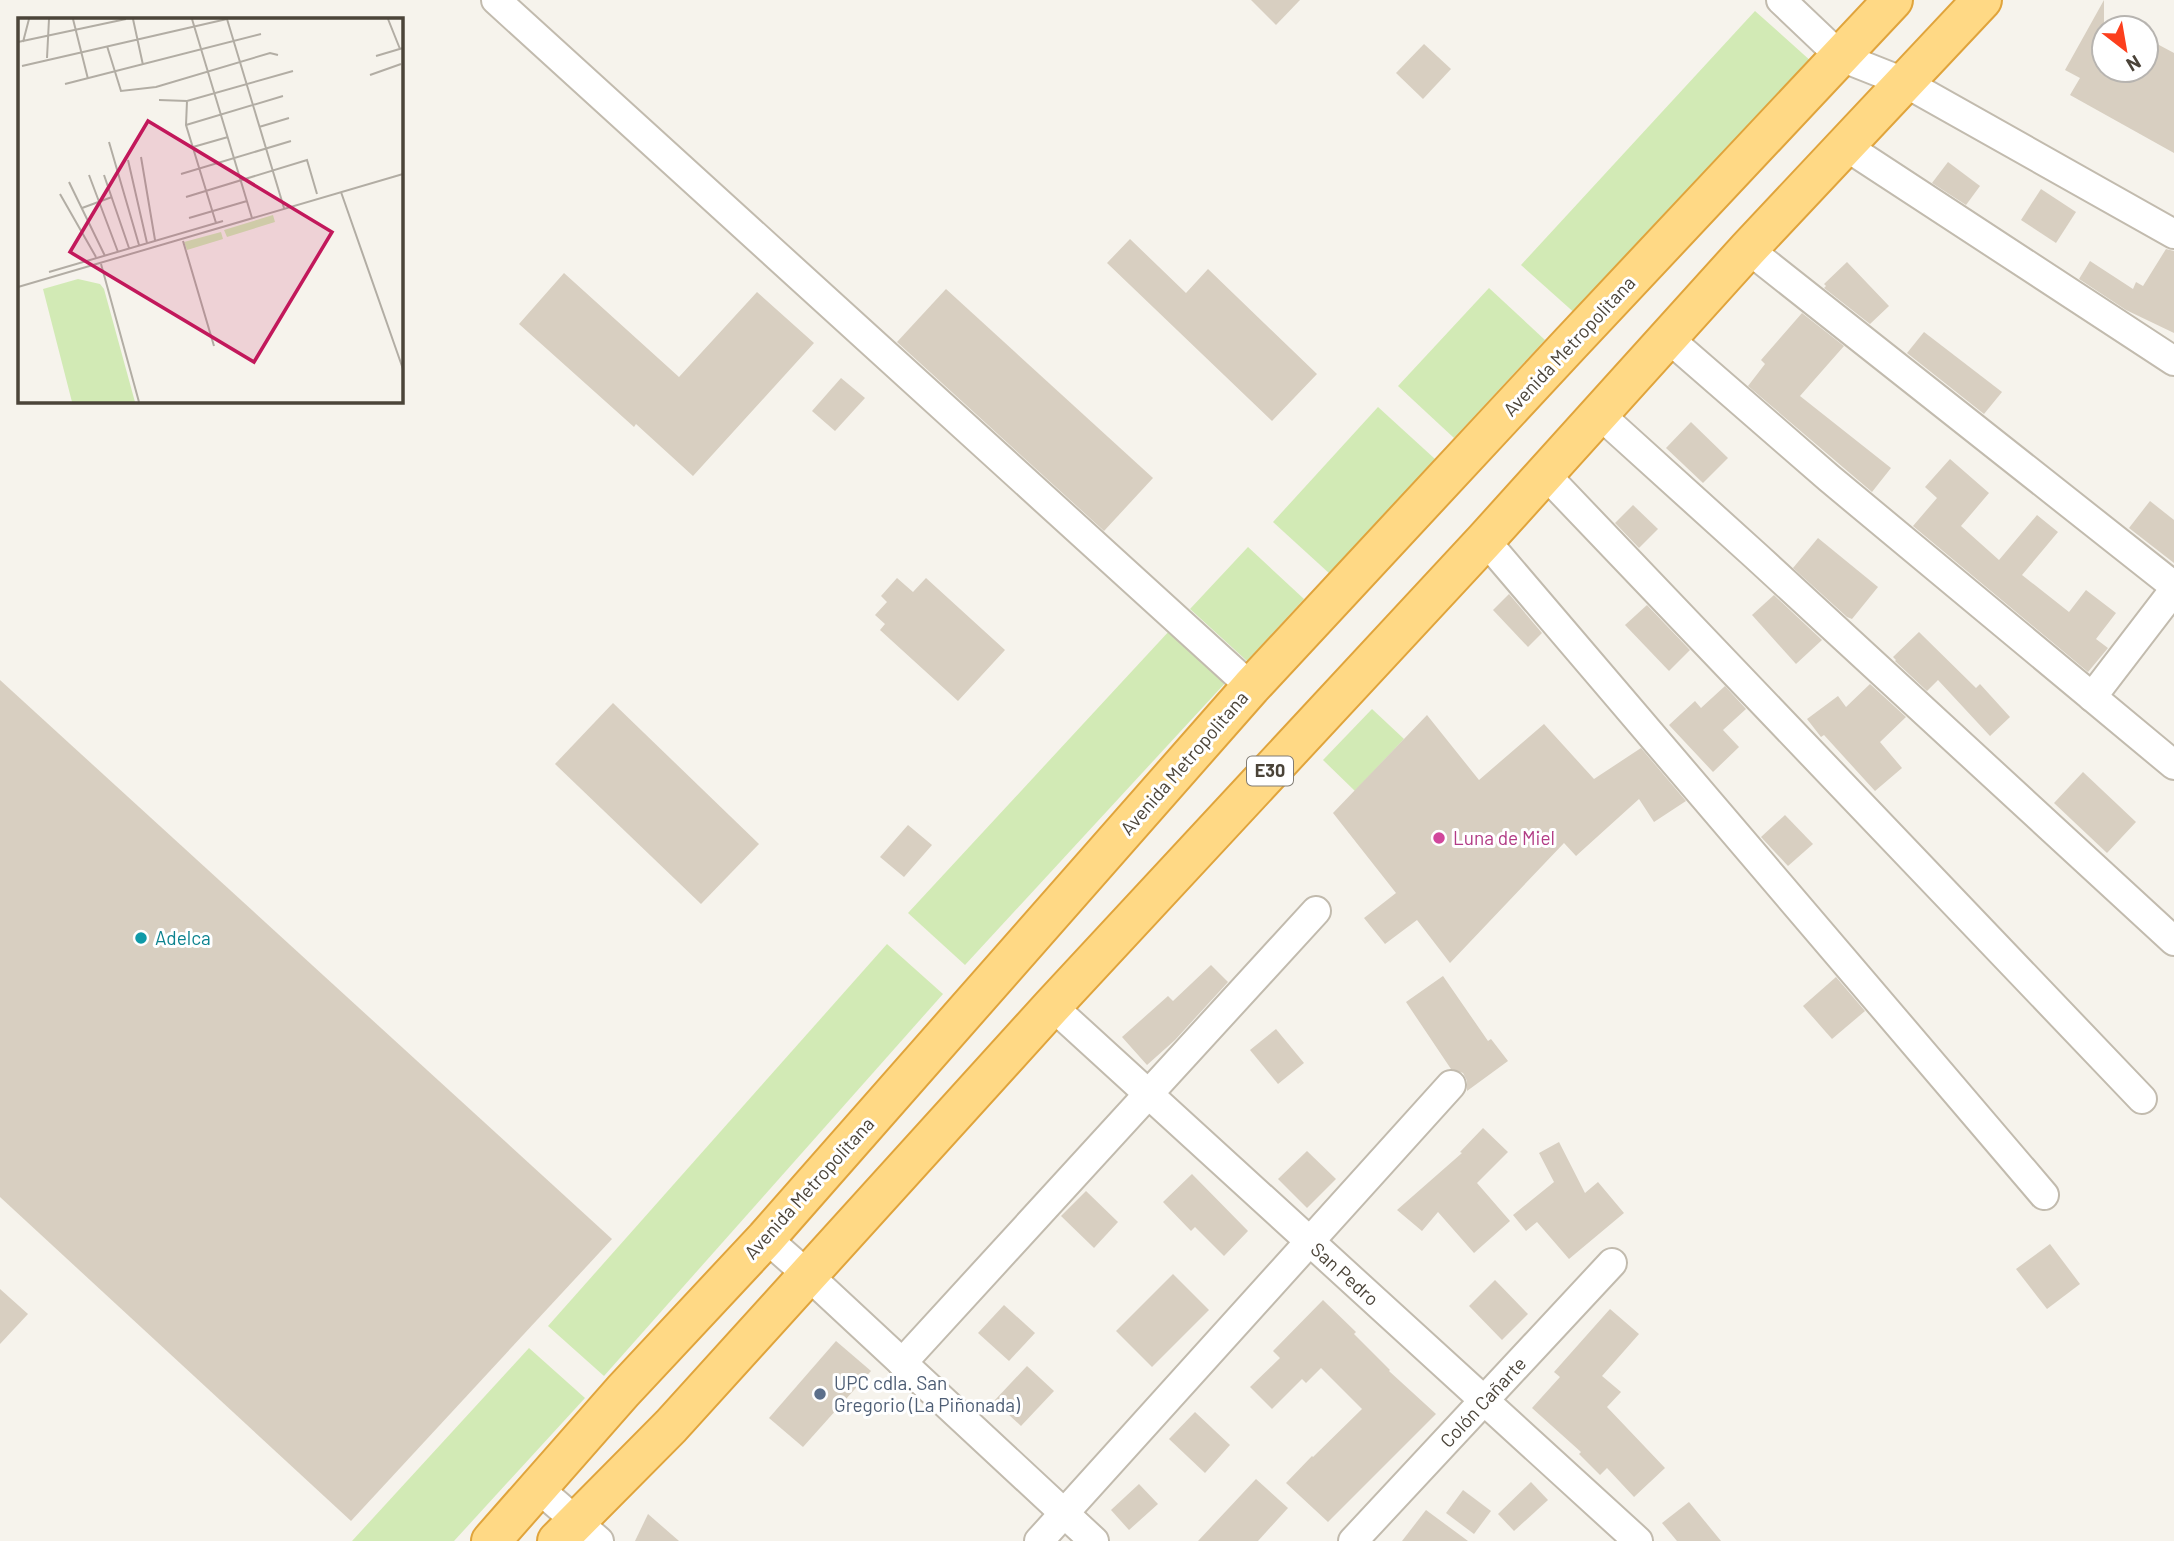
<svg xmlns="http://www.w3.org/2000/svg" width="2174" height="1541" font-family="Barlow,sans-serif">
	<style>
		.green { fill: #d2eab5 }
		.building { fill: #d8cfc1 }
		.lines { fill: none; stroke-linecap: round; stroke-linejoin: round }
		.minor-casing { stroke: #c2bbae; stroke-width: 32 }
		.trunk-casing { stroke: #e0a43c; stroke-width: 42 }
		.minor { stroke: #fff; stroke-width: 28 }
		.trunk { stroke: #ffd985; stroke-width: 38 }
		.hotel-dot { fill: #d1479c; stroke: #fff; stroke-width: 2.5 }
		.culture-dot { fill: #0f9aa8; stroke: #fff; stroke-width: 2.5 }
		.service-dot { fill: #5c6f8a; stroke: #fff; stroke-width: 2.5 }
		.labels { text-anchor: middle; stroke-width: 6; stroke-linejoin: round; paint-order: stroke }
		.shield { fill: #fff; stroke: #817c74; stroke-width: 2 }
		.shield-label { font-size: 18px; font-weight: bold; fill: #4b4439 }
		.street-label { font-size: 19px; fill: #4b4439; stroke: #fff }
		.hotel-label { font-size: 19px; fill: #b23c85; stroke: #fff; text-anchor: start }
		.culture-label { font-size: 19px; fill: #0d838f; stroke: #fff; text-anchor: start }
		.service-label { font-size: 19px; fill: #4e5e75; stroke: #fff; text-anchor: start }
		.inset-road { fill: none; stroke: #b2ada4; stroke-width: 2 }
		.view { fill: #c2185b; fill-opacity: 0.15; stroke: #c2185b; stroke-width: 3.5 }
		.inset-edge { fill: none; stroke: #4b4439; stroke-width: 3.5 }
	</style>
	<rect width="100%" height="100%" fill="#f6f3ec"/>
	<g class="green">
		<polygon points="1755,11 1812,62 1578,316 1521,265"/>
		<polygon points="1489,288 1545,340 1454,438 1398,386"/>
		<polygon points="1378,407 1435,459 1330,574 1273,522"/>
		<polygon points="1248,547 1304,599 1247,661 1190,609"/>
		<polygon points="1171,629 1227,681 965,965 908,913"/>
		<polygon points="1372,709 1404,739 1355,791 1323,760"/>
		<polygon points="887,944 943,994 604,1376 548,1326"/>
		<polygon points="529,1348 585,1398 454,1541 352,1541"/>
	</g>
	<g class="building">
		<polygon points="1251,0 1300,0 1276,25"/>
		<polygon points="2104,0 2104,70 2146,70 2146,38 2174,53 2174,153 2070,95 2080,78 2065,70"/>
		<polygon points="1424,44 1451,69 1423,99 1396,73"/>
		<polygon points="1948,162 1980,186 1966,205 1932,183"/>
		<polygon points="2041,189 2076,212 2056,243 2021,220"/>
		<polygon points="1130,239 1186,293 1208,269 1317,374 1272,421 1107,263"/>
		<polygon points="2166,249 2174,251 2174,333 2126,310 2079,279 2090,261 2133,289 2136,282 2143,286"/>
		<polygon points="1847,262 1889,306 1870,324 1824,288 1826,286 1824,284"/>
		<polygon points="564,273 679,377 757,292 814,343 693,476 636,424 634,427 519,324"/>
		<polygon points="946,289 1153,478 1104,531 897,342"/>
		<polygon points="1802,313 1844,346 1800,396 1891,468 1872,492 1748,386 1765,364 1761,360"/>
		<polygon points="1924,332 2002,392 1984,414 1907,353"/>
		<polygon points="841,378 865,398 835,431 812,411"/>
		<polygon points="1691,422 1728,458 1703,483 1666,448"/>
		<polygon points="1950,459 1989,493 1961,526 1999,560 2037,515 2058,532 2022,575 2069,612 2086,590 2116,613 2096,639 2108,648 2088,672 1913,526 1937,498 1925,487"/>
		<polygon points="2150,501 2174,520 2174,563 2129,528"/>
		<polygon points="1633,505 1658,529 1639,548 1615,523"/>
		<polygon points="1818,538 1878,587 1852,619 1847,617 1793,568"/>
		<polygon points="897,578 913,592 926,578 1005,650 958,701 880,630 885,624 875,615 887,602 881,596"/>
		<polygon points="1509,594 1542,633 1528,647 1493,610"/>
		<polygon points="1774,595 1822,640 1796,664 1752,615"/>
		<polygon points="1647,605 1690,650 1669,671 1625,625"/>
		<polygon points="1919,632 1976,688 1980,684 2010,717 1990,736 1938,680 1927,691 1895,661 1896,660 1893,657"/>
		<polygon points="0,680 612,1239 351,1521 0,1197"/>
		<polygon points="1870,684 1906,717 1880,742 1902,768 1875,791 1824,735 1821,737 1807,719 1838,696 1846,707"/>
		<polygon points="1725,686 1746,709 1723,730 1739,747 1713,772 1669,725 1695,701 1701,708"/>
		<polygon points="613,703 759,844 701,904 555,764"/>
		<polygon points="1427,715 1479,780 1544,724 1594,779 1641,748 1686,801 1654,822 1639,799 1576,856 1564,843 1450,963 1417,920 1385,944 1364,918 1396,893 1333,813"/>
		<polygon points="2083,772 2136,822 2107,853 2054,803"/>
		<polygon points="1785,815 1813,844 1788,866 1761,837"/>
		<polygon points="908,825 932,845 904,877 880,857"/>
		<polygon points="1211,965 1228,982 1175,1040 1147,1065 1122,1037 1168,996 1173,1001"/>
		<polygon points="1443,976 1488,1041 1491,1039 1508,1061 1467,1091 1467,1081 1463,1073 1451,1069 1406,1002"/>
		<polygon points="1836,977 1865,1011 1832,1039 1803,1006"/>
		<polygon points="1276,1029 1304,1063 1278,1084 1250,1050"/>
		<polygon points="1483,1128 1508,1152 1477,1183 1510,1221 1474,1253 1438,1212 1422,1231 1397,1210 1462,1153 1460,1152"/>
		<polygon points="1559,1142 1585,1193 1598,1182 1624,1213 1569,1259 1537,1222 1526,1231 1513,1215 1554,1182 1539,1153"/>
		<polygon points="1307,1151 1336,1179 1307,1208 1278,1179"/>
		<polygon points="1192,1174 1248,1231 1224,1256 1195,1227 1191,1231 1163,1202"/>
		<polygon points="1086,1191 1118,1222 1094,1248 1061,1216"/>
		<polygon points="2050,1244 2080,1284 2047,1309 2016,1269"/>
		<polygon points="1173,1274 1209,1310 1152,1367 1116,1331"/>
		<polygon points="1495,1280 1528,1314 1502,1340 1469,1306"/>
		<polygon points="0,1289 28,1314 0,1344"/>
		<polygon points="1323,1300 1356,1332 1354,1334 1390,1370 1389,1371 1436,1414 1328,1522 1286,1483 1312,1456 1313,1457 1362,1409 1321,1368 1306,1383 1302,1379 1272,1409 1250,1387 1280,1358 1273,1351"/>
		<polygon points="1004,1305 1035,1333 1009,1361 978,1333"/>
		<polygon points="1610,1309 1639,1334 1602,1376 1621,1392 1607,1407 1665,1468 1634,1497 1607,1468 1600,1475 1579,1454 1581,1452 1532,1408 1560,1377 1554,1372"/>
		<polygon points="836,1341 871,1371 803,1447 769,1418"/>
		<polygon points="1027,1366 1054,1391 1021,1426 994,1401"/>
		<polygon points="1195,1412 1230,1445 1205,1473 1169,1439"/>
		<polygon points="1256,1479 1288,1508 1258,1541 1198,1541"/>
		<polygon points="1531,1482 1548,1500 1514,1531 1498,1514"/>
		<polygon points="1139,1484 1158,1504 1129,1530 1111,1510"/>
		<polygon points="1463,1490 1491,1511 1474,1534 1446,1513"/>
		<polygon points="1689,1502 1721,1541 1677,1541 1662,1523"/>
		<polygon points="1426,1510 1468,1541 1402,1541"/>
		<polygon points="648,1514 679,1541 635,1541"/>
	</g>
	<g class="lines">
		<defs>
			<g id="minor">
				<polyline points="496,0 1251,687"/>
				<polyline points="1781,0 1841,57 1904,82 2174,234"/>
				<polyline points="1844,145 2174,361"/>
				<polyline points="1748,249 2174,586"/>
				<polyline points="1668,338 1829,478 2174,765"/>
				<polyline points="1598,413 1756,556 2174,941"/>
				<polyline points="1544,473 2142,1099"/>
				<polyline points="1485,540 2044,1195"/>
				<polyline points="2092,697 2174,590"/>
				<polyline points="1052,1006 1638,1541"/>
				<polyline points="766,1238 809,1276 1094,1541"/>
				<polyline points="902,1363 1316,911"/>
				<polyline points="538,1488 599,1541"/>
				<polyline points="1039,1541 1451,1085"/>
				<polyline points="1353,1541 1612,1263"/>
			</g>
			<g id="trunk">
				<polyline points="491,1541 623,1391 766,1238 1251,687 1569,345 1893,0"/>
				<polyline points="557,1541 671,1426 1052,1006 1485,540 1748,249 1982,0"/>
			</g>
		</defs>
		<use href="#minor" class="minor-casing"/>
		<use href="#trunk" class="trunk-casing"/>
		<use href="#minor" class="minor"/>
		<use href="#trunk" class="trunk"/>
	</g>
	<circle class="hotel-dot" cx="1439" cy="838" r="7"/>
	<circle class="culture-dot" cx="141" cy="938" r="7"/>
	<circle class="service-dot" cx="820" cy="1394" r="7"/>
	<g class="labels">
		<rect class="shield" x="1247" y="756.5" width="46" height="29" rx="5"/>
		<g class="shield-label">
			<text x="1270" y="777">E30</text>
		</g>
		<g class="street-label">
			<text transform="translate(1569 346) rotate(-47)" y="7">Avenida Metropolitana</text>
			<text transform="translate(1184 763) rotate(-49)" y="7">Avenida Metropolitana</text>
			<text transform="translate(809 1188) rotate(-48)" y="7">Avenida Metropolitana</text>
			<text transform="translate(1345 1274) rotate(42)" y="7">San Pedro</text>
			<text transform="translate(1483 1402) rotate(-47)" y="7">Colón Cañarte</text>
		</g>
		<g class="hotel-label">
			<text x="1453" y="845">Luna de Miel</text>
		</g>
		<g class="culture-label">
			<text x="155" y="945">Adelca</text>
		</g>
		<g class="service-label">
			<text x="834" y="1390">UPC cdla. San<tspan x="834" dy="22">Gregorio (La Piñonada)</tspan></text>
		</g>
	</g>
	<g transform="translate(18 18)">
		<rect width="385" height="385" fill="#f6f3ec"/>
		<path d="M255,197L257,204L209,219L206,212ZM203,214L205,221L169,232L166,224ZM60,261L82,266L86,271L117,384H54L25,271Z" fill="#d2eab5"/>
		<path class="inset-road" d="M55,1L70,61M115,1L125,47M174,1L234,200M209,1L266,190M370,1L382,31M0,24L108,1M5,24L11,1M89,28L103,73L138,69L252,35L260,37M358,38L385,30M29,40L31,1M4,48L209,1M352,57L383,46M47,66L243,16M141,82L169,83L275,53M169,83L168,107L198,205M168,107L265,78M241,109L271,100M91,124L121,227M175,129L210,119M123,139L137,222M110,142L129,225M163,156L273,123M71,157L100,234M86,157L111,230M51,164L87,238M323,174L385,351M42,176L78,239M168,179L289,142L299,176M64,190L94,179M171,200L229,183M165,223L196,328M83,246L121,384M31,254L205,203M0,269L385,156"/>
		<path class="view" d="M130,103L314,214L236,344L52,234Z"/>
		<rect width="385" height="385" class="inset-edge"/>
	</g>
	<g transform="translate(2125 49) rotate(149)"><circle r="33" fill="#ffffff" stroke="#b7b4b0" stroke-width="2"/>
	<path d="M0-5L12 26L0 18L-12 26Z" fill="#fc3f1d"/>
	<text y="-10" font-size="19" font-weight="bold" text-anchor="middle" fill="#4b4439">N</text>
	</g>
</svg>
